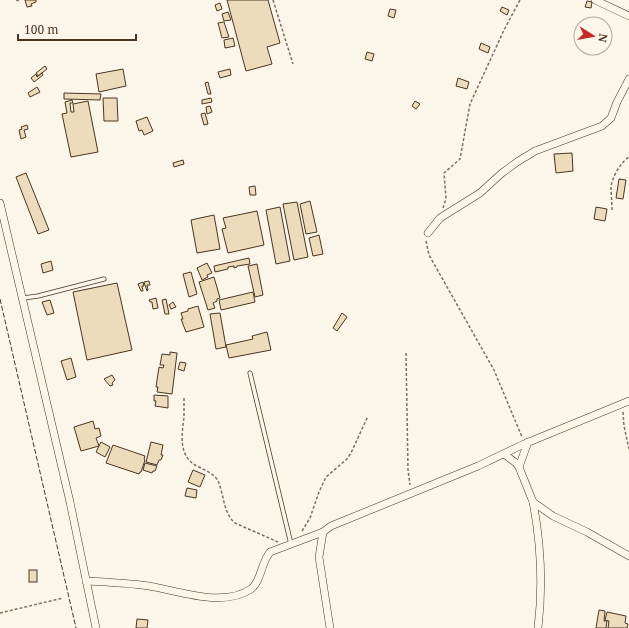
<svg xmlns="http://www.w3.org/2000/svg" width="629" height="628" font-family="'Noto Serif',serif">
	<style>
		.building { fill: #ecdcbc; stroke: #4a3520 }
		.lines { fill: none; stroke-linecap: round; stroke-linejoin: round }
		.service-casing { stroke: #4a3520; stroke-width: 5 }
		.minor-casing { stroke: #4a3520; stroke-width: 8 }
		.path { stroke: #7f6f5c; stroke-width: 1.5; stroke-dasharray: 3 2; stroke-linecap: butt }
		.service { stroke: #fbf6e9; stroke-width: 3.5 }
		.minor { stroke: #fbf6e9; stroke-width: 7 }
		.fence { stroke: #4a3520; stroke-width: 1; stroke-dasharray: 5 2; stroke-linecap: butt }
	</style>
	<rect width="100%" height="100%" fill="#fbf6e9"/>
	<g class="building">
		<polygon points="25,0 36,0 36,2 31,4 32,6 27,7"/>
		<polygon points="227,0 268,0 280,43 267,47 272,64 246,71"/>
		<polygon points="587,1 592,2 591,8 585,7"/>
		<polygon points="220,3 222,9 217,11 215,5"/>
		<polygon points="502,7 509,10 507,15 500,11"/>
		<polygon points="390,9 396,10 394,18 388,16"/>
		<polygon points="228,12 231,20 224,21 222,14"/>
		<polygon points="224,22 229,37 222,38 218,23"/>
		<polygon points="233,38 235,46 225,48 224,40"/>
		<polygon points="481,43 490,47 488,53 479,49"/>
		<polygon points="367,52 374,54 372,61 365,59"/>
		<polygon points="45,66 47,69 38,76 36,73"/>
		<polygon points="123,69 126,86 99,92 96,74"/>
		<polygon points="230,69 231,75 220,78 218,72"/>
		<polygon points="42,73 43,75 34,82 31,78 36,74 37,77"/>
		<polygon points="458,78 469,82 467,89 456,86"/>
		<polygon points="208,82 211,94 208,94 205,83"/>
		<polygon points="37,87 40,92 30,97 28,93"/>
		<polygon points="64,93 101,94 100,100 64,99"/>
		<polygon points="103,98 117,98 118,121 104,121"/>
		<polygon points="211,98 212,102 202,104 202,100"/>
		<polygon points="72,100 73,103 70,103 71,112 74,112 73,104 88,101 98,152 71,157 62,114 67,113 65,102"/>
		<polygon points="415,101 420,104 416,109 412,106"/>
		<polygon points="210,106 212,112 207,114 206,107"/>
		<polygon points="205,113 208,124 204,125 201,114"/>
		<polygon points="147,117 153,131 144,135 142,130 139,131 136,121"/>
		<polygon points="27,125 28,129 24,130 26,137 21,139 19,130 22,129 21,127"/>
		<polygon points="572,153 573,171 556,173 554,154"/>
		<polygon points="183,160 184,164 174,167 173,163"/>
		<polygon points="26,173 49,230 38,234 16,177"/>
		<polygon points="619,179 626,180 623,199 616,198"/>
		<polygon points="255,186 256,195 250,195 249,187"/>
		<polygon points="310,201 317,232 306,234 300,204"/>
		<polygon points="297,202 308,257 294,260 283,204"/>
		<polygon points="280,207 290,261 276,264 266,210"/>
		<polygon points="596,207 607,209 605,221 594,219"/>
		<polygon points="257,211 264,245 228,253 222,229 226,228 223,218"/>
		<polygon points="214,215 220,249 197,253 191,220"/>
		<polygon points="319,235 323,254 313,256 309,238"/>
		<polygon points="249,258 250,264 237,266 237,267 234,268 234,266 228,267 228,269 215,272 214,266"/>
		<polygon points="51,261 53,270 43,273 41,264"/>
		<polygon points="207,263 212,273 207,275 208,277 202,280 197,268"/>
		<polygon points="257,264 263,295 255,297 248,266"/>
		<polygon points="191,272 197,294 189,297 183,274"/>
		<polygon points="214,277 220,298 217,299 217,301 213,303 215,308 208,310 199,282"/>
		<polygon points="149,281 150,285 147,285 148,290 147,291 144,282"/>
		<polygon points="143,282 144,286 142,286 143,291 141,291 138,284"/>
		<polygon points="117,283 132,350 87,360 73,292"/>
		<polygon points="253,292 255,302 221,310 219,300"/>
		<polygon points="156,298 158,308 153,309 152,302 150,302 149,300"/>
		<polygon points="166,299 169,314 165,314 162,300"/>
		<polygon points="50,300 54,313 47,315 42,302"/>
		<polygon points="173,302 176,307 171,309 169,305"/>
		<polygon points="198,306 204,327 186,332 181,319 183,319 181,313 188,311 188,309"/>
		<polygon points="220,313 226,347 216,349 210,314"/>
		<polygon points="342,313 347,317 337,331 333,328"/>
		<polygon points="267,332 271,350 229,358 226,345 253,339 252,336"/>
		<polygon points="170,352 177,353 172,394 157,392 158,387 156,387 159,367 163,368 164,365 160,365 162,354 170,355"/>
		<polygon points="71,358 76,377 67,380 61,361"/>
		<polygon points="180,362 186,363 184,371 178,369"/>
		<polygon points="112,375 115,380 112,383 113,385 110,386 104,379"/>
		<polygon points="154,395 168,396 168,408 155,406 156,401 154,401"/>
		<polygon points="93,421 95,429 99,428 101,436 96,438 99,446 81,451 74,427"/>
		<polygon points="101,442 110,447 105,457 96,452"/>
		<polygon points="151,442 163,445 161,455 163,455 161,460 159,460 157,465 146,462"/>
		<polygon points="113,445 145,456 144,459 145,460 141,472 140,472 139,474 106,463"/>
		<polygon points="145,463 157,466 155,471 153,471 152,473 143,470"/>
		<polygon points="193,470 205,475 200,487 188,482"/>
		<polygon points="187,488 197,490 196,498 185,496"/>
		<rect x="29" y="570" width="8" height="12"/>
		<polygon points="599,610 605,611 604,621 607,621 606,628 596,628"/>
		<polygon points="607,612 626,616 625,623 628,624 627,628 608,628 609,621 605,620"/>
		<polygon points="137,619 148,620 147,628 136,628"/>
	</g>
	<g class="lines">
		<defs>
			<g id="service">
				<polyline points="23,298 38,296 104,279"/>
				<polyline points="250,373 291,544"/>
			</g>
			<g id="minor">
				<polyline points="595,0 629,16"/>
				<polyline points="0,203 70,502 96,628"/>
				<polyline points="428,233 440,218 480,193 502,173 517,162 535,151 602,126 611,118 617,102 629,79"/>
				<polyline points="504,454 516,463 519,467 533,502 553,516 587,532 629,556"/>
				<polyline points="519,467 528,442"/>
				<path d="M533,502C541,544 543,586 538,628"/>
				<path d="M86,581C107,582 128,583 149,586C179,591 223,608 251,589C261,582 261,563 270,552L323,532"/>
				<polyline points="330,628 319,557 323,532 331,526 478,466 524,444 629,401"/>
			</g>
		</defs>
		<use href="#service" class="service-casing"/>
		<use href="#minor" class="minor-casing"/>
		<g class="path">
			<polyline points="16,0 20,1"/>
			<polyline points="273,0 293,64"/>
			<polyline points="443,208 446,199 444,173 460,159 470,104 504,30 520,0"/>
			<path d="M612,210C612,202 611,194 611,187C612,177 621,162 629,157"/>
			<polyline points="426,241 429,255 494,370 522,437"/>
			<polyline points="406,353 408,470 410,485"/>
			<path d="M184,398C184,404 184,411 184,417C182,434 178,454 195,465C202,469 214,473 218,481C224,494 223,513 235,523L278,542"/>
			<polyline points="623,412 624,426 629,449"/>
			<polyline points="302,531 310,518 319,492 326,477 347,459 351,453 368,416"/>
			<polyline points="0,613 63,598"/>
		</g>
		<use href="#service" class="service"/>
		<use href="#minor" class="minor"/>
		<polyline class="fence" points="0,299 76,628"/>
	</g>
	<g transform="translate(593 36) rotate(101)"><circle r="19" fill="#fbf6e9" stroke="#b4a999"/>
	<path d="M0-3L7 15L0 10L-7 15Z" fill="#c62828"/>
	<text y="-6" font-size="11" font-weight="bold" text-anchor="middle" fill="#4a3520">N</text>
	</g>
	<path d="M18 34v6h118v-6" fill="none" stroke="#4a3520" stroke-width="2"/>
	<text x="24" y="34" font-size="12" fill="#4a3520" stroke="#fbf6e9" stroke-width="3" paint-order="stroke">100 m</text>
</svg>
